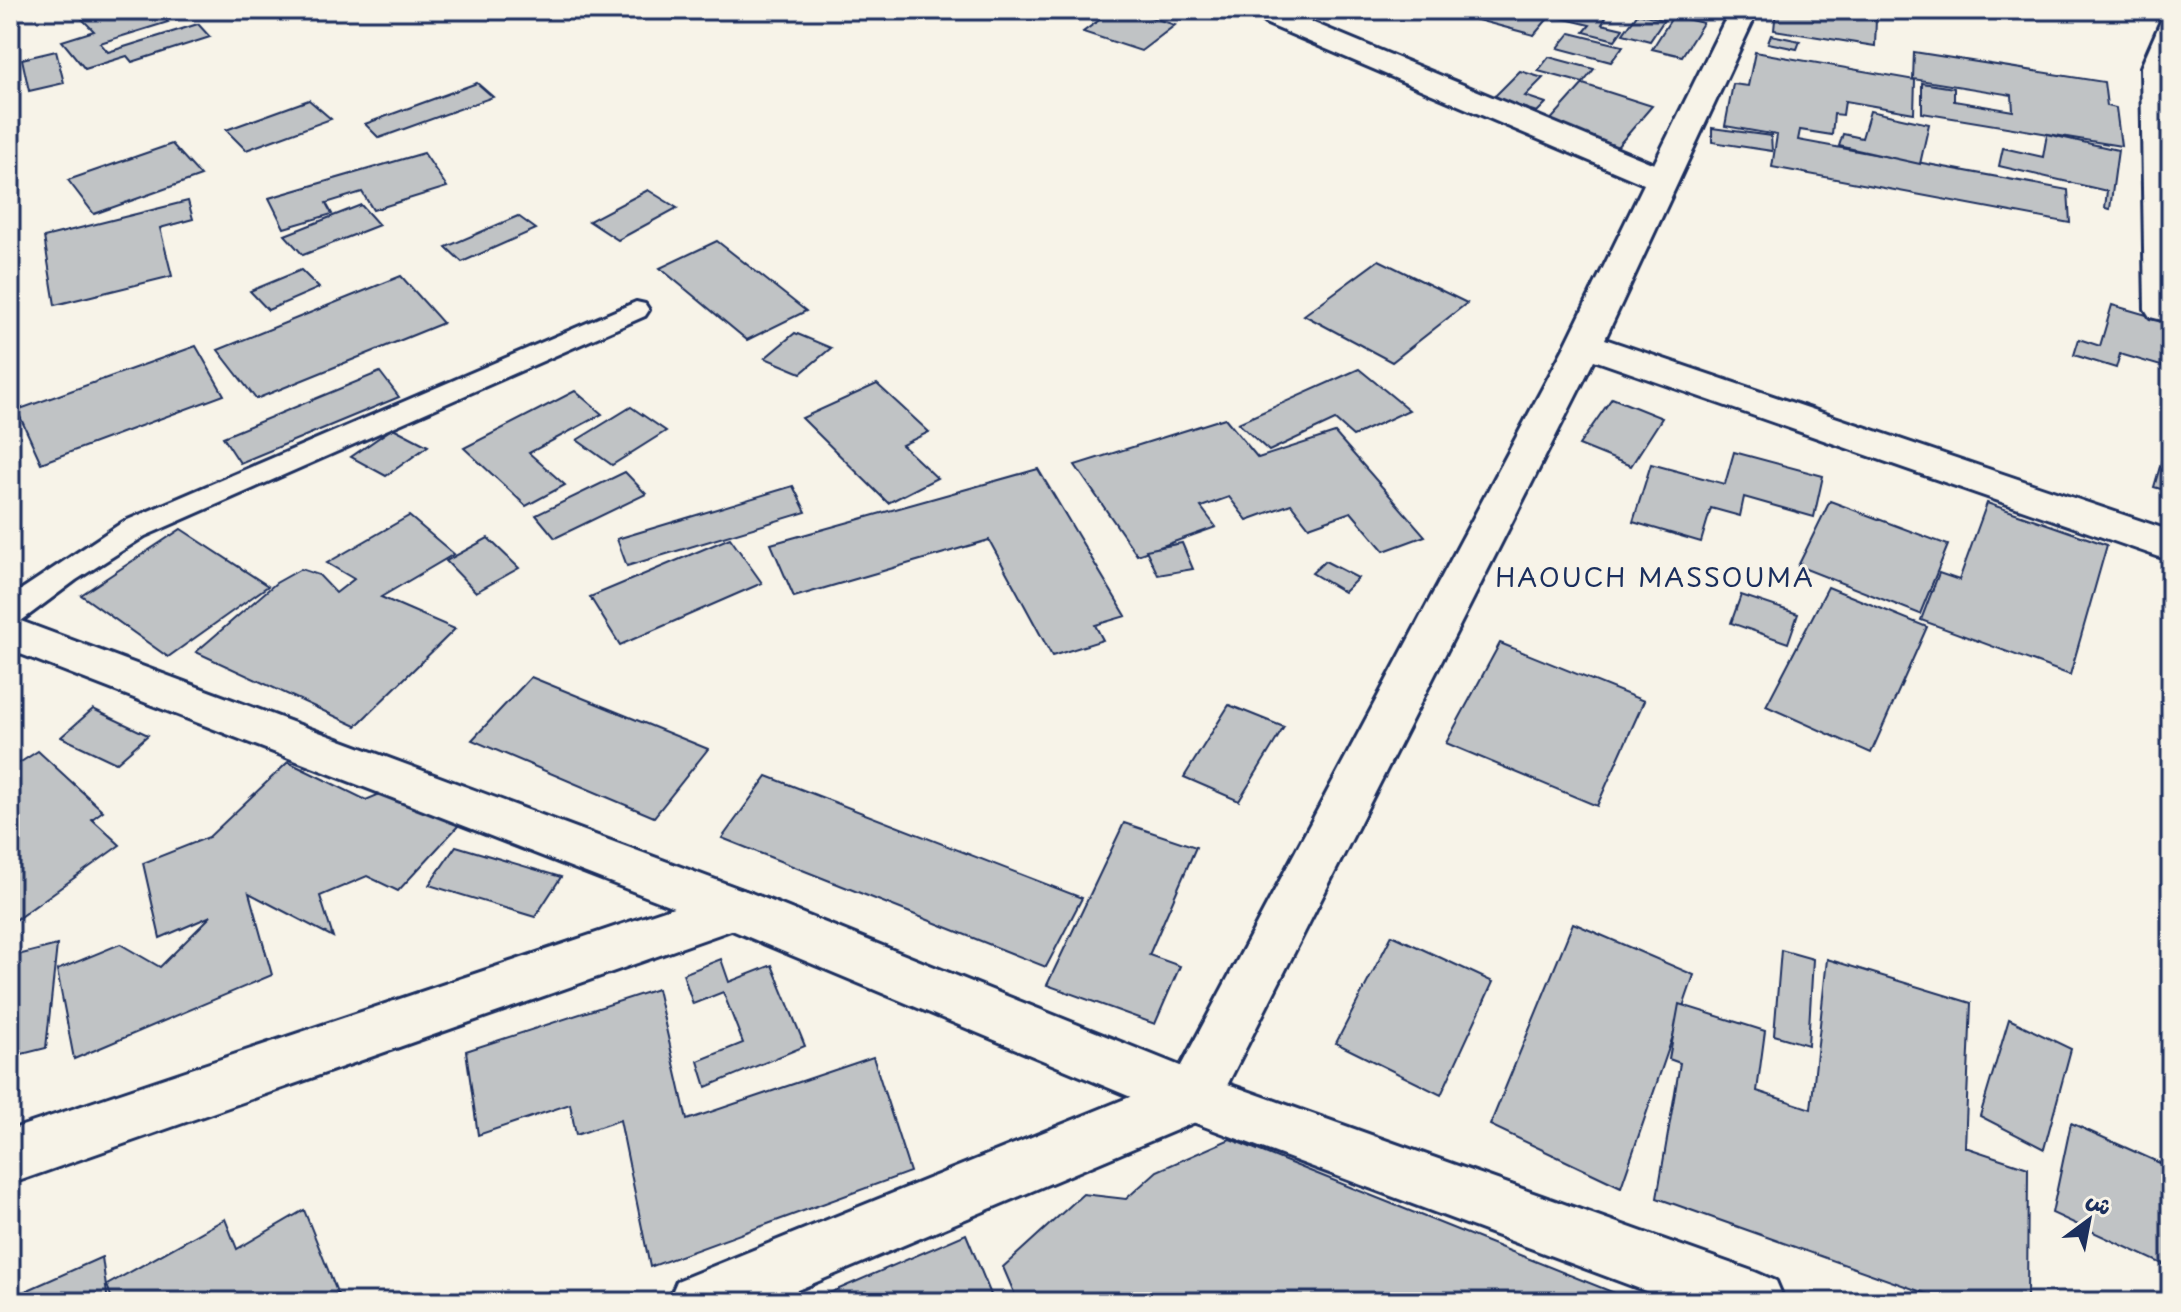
<svg xmlns="http://www.w3.org/2000/svg" width="2181" height="1312" font-family="'Playpen Sans','Playpen Sans Arabic',sans-serif">
	<style>
		.building { fill: #c0c3c5; stroke: #1b2f5e; stroke-width: 2 }
		.lines { fill: none; stroke-linecap: round; stroke-linejoin: round }
		.service-casing { stroke: #1b2f5e; stroke-width: 6 }
		.minor-casing { stroke: #1b2f5e; stroke-width: 6 }
		.tertiary-casing { stroke: #1b2f5e; stroke-width: 6 }
		.service { fill: #f7f3e8; fill-rule: evenodd }
		.minor { fill: #f7f3e8; fill-rule: evenodd }
		.tertiary { fill: #f7f3e8; fill-rule: evenodd }
		.labels { text-anchor: middle; stroke-width: 6; stroke-linejoin: round; paint-order: stroke }
		.quarter-label { font-size: 26px; letter-spacing: 2px; fill: #1b2f5e; stroke: #f7f3e8 }
	</style>
	<rect width="100%" height="100%" fill="#f7f3e8"/>
	<filter id="ink" filterUnits="userSpaceOnUse"><feTurbulence type="fractalNoise" baseFrequency=".0125" numOctaves="2"/><feDisplacementMap in="SourceGraphic" scale="16" xChannelSelector="R" yChannelSelector="G"/><feConvolveMatrix kernelMatrix="1 2 1 2 8 2 1 2 1" color-interpolation-filters="sRGB"/></filter>
	<g filter="url(#ink)">
		<g class="building">
			<polygon points="106,10 157,10 168,22 100,43 108,52 198,24 210,37 132,62 127,56 85,69 62,41 94,31 81,18"/>
			<polygon points="165,10 206,10 169,19"/>
			<polygon points="1033,10 1072,10 1055,20"/>
			<polygon points="1113,10 1129,10 1175,25 1141,51 1083,32"/>
			<polygon points="1459,10 1533,10 1551,15 1534,35 1455,14"/>
			<polygon points="1552,10 1609,12 1602,24 1623,29 1615,40 1584,32 1590,25 1549,15"/>
			<polygon points="1776,10 1816,10 1876,19 1875,46 1774,30"/>
			<polygon points="1638,13 1664,20 1650,41 1623,34"/>
			<polygon points="1673,16 1703,23 1682,56 1652,49"/>
			<polygon points="1570,33 1623,46 1611,62 1558,48"/>
			<polygon points="1771,35 1800,41 1797,49 1768,43"/>
			<polygon points="56,51 64,83 29,91 22,59"/>
			<polygon points="1755,52 1915,80 1914,113 1845,101 1843,115 1834,114 1832,135 1800,130 1798,140 2068,190 2070,223 1772,167 1777,135 1725,126 1733,84 1748,86"/>
			<polygon points="1914,52 2104,82 2107,106 2116,108 2121,146 1922,113 1922,83 1954,88 1954,101 2013,111 2012,95 1913,79"/>
			<polygon points="1549,57 1594,69 1583,83 1538,71"/>
			<polygon points="1520,71 1543,78 1525,96 1546,103 1537,112 1493,98"/>
			<polygon points="477,83 493,97 379,138 365,124"/>
			<polygon points="1583,84 1652,106 1617,147 1547,124"/>
			<polygon points="309,100 331,119 246,150 226,130"/>
			<polygon points="1870,111 1929,124 1920,164 1839,146 1843,134 1862,138"/>
			<polygon points="1712,128 1771,136 1772,151 1712,142"/>
			<polygon points="2047,134 2118,150 2110,209 2105,208 2107,191 1999,166 2003,148 2043,157"/>
			<polygon points="172,144 201,176 94,214 68,180"/>
			<polygon points="424,153 447,187 373,210 362,192 326,203 332,214 284,228 269,198"/>
			<polygon points="648,190 677,208 618,240 589,221"/>
			<polygon points="188,201 193,219 160,228 172,276 55,305 44,237"/>
			<polygon points="361,205 379,225 303,255 285,235"/>
			<polygon points="518,216 536,229 462,262 446,247"/>
			<polygon points="717,241 806,311 747,340 660,268"/>
			<polygon points="1379,260 1467,303 1392,362 1304,315"/>
			<polygon points="301,270 319,288 268,310 250,291"/>
			<polygon points="401,276 443,323 256,399 218,350"/>
			<polygon points="2112,305 2171,322 2171,369 2120,354 2116,368 2074,355 2079,339 2100,346"/>
			<polygon points="795,333 831,348 801,373 765,358"/>
			<polygon points="196,346 224,395 41,463 17,410"/>
			<polygon points="1359,369 1409,410 1353,436 1335,420 1269,451 1238,423"/>
			<polygon points="380,372 399,397 240,463 223,437"/>
			<polygon points="877,384 929,432 902,445 937,478 888,503 802,418"/>
			<polygon points="575,391 602,414 529,453 565,485 526,506 464,448"/>
			<polygon points="1612,398 1662,418 1631,466 1579,445"/>
			<polygon points="631,407 666,431 612,465 577,440"/>
			<polygon points="1225,418 1258,458 1335,433 1425,536 1384,551 1351,512 1309,527 1291,504 1247,520 1229,497 1201,507 1216,527 1137,555 1075,465"/>
			<polygon points="393,428 428,446 386,476 351,457"/>
			<polygon points="2171,429 2171,492 2154,487"/>
			<polygon points="1734,452 1823,476 1814,517 1744,497 1740,516 1711,508 1701,542 1633,522 1651,464 1725,484"/>
			<polygon points="1038,469 1126,616 1095,625 1103,640 1052,656 989,540 794,597 771,544"/>
			<polygon points="625,472 646,494 555,538 536,515"/>
			<polygon points="793,486 806,512 627,566 617,539"/>
			<polygon points="1830,501 1948,545 1920,614 1798,566"/>
			<polygon points="1987,503 2107,545 2070,675 1921,620 1939,573 1959,580"/>
			<polygon points="409,516 454,554 381,597 455,629 356,726 196,652 276,583 301,569 319,575 336,593 354,579 327,563"/>
			<polygon points="181,529 268,586 168,657 81,595"/>
			<polygon points="488,538 519,568 476,592 446,561"/>
			<polygon points="730,538 762,583 620,645 590,597"/>
			<polygon points="1182,543 1193,569 1158,575 1146,550"/>
			<polygon points="1325,561 1358,578 1344,592 1312,573"/>
			<polygon points="1828,587 1927,627 1871,753 1766,706"/>
			<polygon points="1741,595 1798,614 1788,643 1731,623"/>
			<polygon points="1500,643 1644,701 1597,806 1446,743"/>
			<polygon points="531,677 708,749 654,817 472,740"/>
			<polygon points="1229,705 1284,727 1239,801 1184,777"/>
			<polygon points="93,709 148,735 116,763 61,737"/>
			<polygon points="38,751 103,811 92,819 120,845 10,924 10,804 19,798 10,789 10,769"/>
			<polygon points="288,762 366,800 387,791 459,825 398,891 367,876 320,896 333,937 249,893 272,975 74,1059 57,970 120,944 160,967 211,916 160,938 143,863 209,837"/>
			<polygon points="767,776 1082,898 1046,967 722,838"/>
			<polygon points="1124,823 1196,847 1149,955 1180,966 1155,1024 1047,985"/>
			<polygon points="456,846 561,877 535,917 429,885"/>
			<polygon points="1573,923 1694,975 1621,1187 1490,1125"/>
			<polygon points="1392,935 1493,982 1441,1095 1336,1043"/>
			<polygon points="57,945 46,1048 10,1057 10,957"/>
			<polygon points="1781,950 1813,959 1808,1045 1774,1035"/>
			<polygon points="721,959 729,982 772,965 805,1046 706,1087 698,1061 743,1043 723,992 693,1004 683,974"/>
			<polygon points="1827,959 1971,1003 1965,1147 2028,1168 2027,1302 1950,1302 1657,1198 1680,1063 1669,1059 1679,1004 1765,1031 1757,1091 1811,1109"/>
			<polygon points="657,989 687,1120 873,1057 910,1172 650,1267 620,1120 576,1135 570,1104 478,1135 466,1051"/>
			<polygon points="2009,1019 2071,1049 2044,1149 1980,1116"/>
			<polygon points="2071,1123 2171,1168 2171,1268 2052,1213"/>
			<polygon points="1230,1139 1637,1302 1018,1302 1003,1267 1083,1194 1126,1199 1157,1171"/>
			<polygon points="304,1210 341,1302 113,1302 107,1285 225,1219 237,1249"/>
			<polygon points="966,1234 994,1302 809,1302"/>
			<polygon points="102,1257 108,1302 10,1302 10,1298"/>
		</g>
		<g class="lines">
			<defs>
				<polygon id="service" points="636,302 645,304 649,310 645,316 145,536 76,580 21,621 10,625 10,597 123,522"/>
				<g id="minor">
					<polygon points="1730,10 1758,10 1605,339 2171,531 2171,561 1594,360 1212,1115 769,1302 668,1302 677,1281 1174,1079 1566,344 1644,184 1265,23 1261,17 1265,11 1285,11 1654,164"/>
					<polygon points="2171,18 2171,322 2150,317 2145,309 2141,67 2161,21"/>
					<polygon points="733,887 751,893 758,908 751,923 10,1184 10,1130"/>
				</g>
				<polygon id="tertiary" points="10,617 751,893 1200,1074 1755,1272 1776,1281 1785,1302 1675,1302 1174,1115 715,923 10,650"/>
			</defs>
			<use href="#service" class="service-casing"/>
			<use href="#minor" class="minor-casing"/>
			<use href="#tertiary" class="tertiary-casing"/>
			<use href="#service" class="service"/>
			<use href="#minor" class="minor"/>
			<use href="#tertiary" class="tertiary"/>
		</g>
	</g>
	<g class="labels">
		<g class="quarter-label">
			<text x="1655" y="587">HAOUCH MASSOUMA</text>
		</g>
	</g>
	<rect width="2181" height="1312" fill="none" stroke="#f7f3e8" stroke-width="40"/>
	<rect x="20" y="20" width="2141" height="1272" fill="none" stroke="#1b2f5e" stroke-width="3" filter="url(#ink)"/>
	<g transform="translate(2089 1220) rotate(32)" stroke="#f7f3e8" stroke-width="6" paint-order="stroke">
	<path d="M0-6L14 30L0 20L-14 30Z" fill="#1b2f5e"/>
	<text y="-12" font-size="22" font-weight="bold" text-anchor="middle" fill="#1b2f5e">ش</text>
	</g>
</svg>
